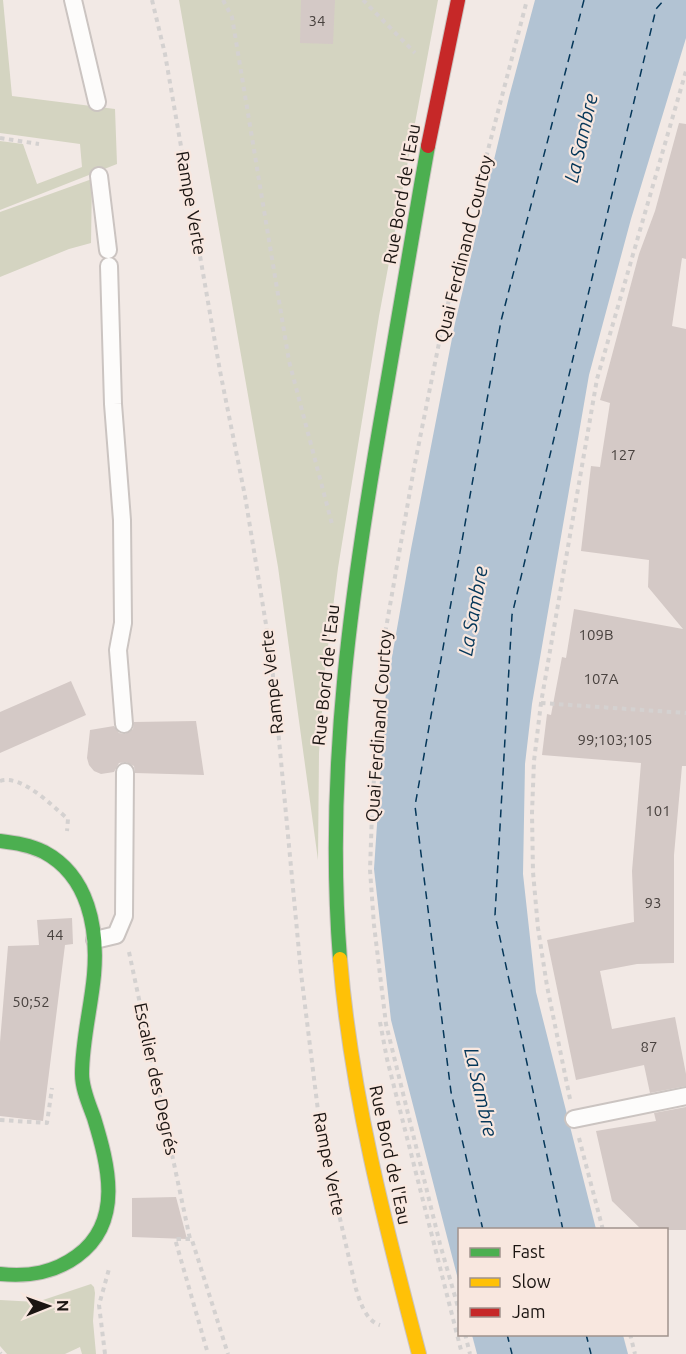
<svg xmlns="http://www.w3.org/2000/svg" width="686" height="1354" font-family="Ubuntu,sans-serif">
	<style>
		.green { fill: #d4d4c1 }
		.water { fill: #b2c3d3 }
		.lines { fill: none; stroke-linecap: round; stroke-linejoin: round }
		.ferry { stroke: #053759; stroke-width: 1.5; stroke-dasharray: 8 6; stroke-linecap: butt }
		.building { fill: #d4c9c6 }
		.lane-casing { stroke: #cbc4c1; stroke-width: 20 }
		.fast-casing { stroke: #cbc4c1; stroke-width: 16 }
		.slow-casing { stroke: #cbc4c1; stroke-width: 16 }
		.jam-casing { stroke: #cbc4c1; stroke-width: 16 }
		.path { stroke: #d4d1d0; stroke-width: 4; stroke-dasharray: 4.5 4.5; stroke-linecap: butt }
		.lane { stroke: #fdfcfb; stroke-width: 16 }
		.fast { stroke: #4caf50; stroke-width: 14 }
		.slow { stroke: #ffc107; stroke-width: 14 }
		.jam { stroke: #c62828; stroke-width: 14 }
		.labels { text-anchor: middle; stroke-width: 4.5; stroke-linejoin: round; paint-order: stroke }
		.number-label { font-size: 15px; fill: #49423f }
		.street-label { font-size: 18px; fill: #1b1512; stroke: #f8e7df }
		.water-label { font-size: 20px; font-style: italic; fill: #053759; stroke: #f8e7df }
	</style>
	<rect width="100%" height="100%" fill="#f2e9e5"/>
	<g class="green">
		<polygon points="0,0 3,0 12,96 115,109 117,164 0,210 0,141 23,144 37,184 82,167 80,144 0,133"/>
		<polygon points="179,0 438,0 379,316 338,568 325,670 319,753 318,860 278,567"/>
		<polygon points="92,179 91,243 69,249 0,277 0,212"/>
		<polygon points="91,1284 94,1287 95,1293 93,1321 96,1354 82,1354 80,1347 65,1354 7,1354 0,1346 0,1300 37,1302"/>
	</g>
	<g class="water">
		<polygon points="535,0 686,0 686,38 631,219 589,375 532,704 525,764 523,874 536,992 596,1229 460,1230 460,1287 391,1020 374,869 386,691 411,549 455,323 509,97"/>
		<polygon points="472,1335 623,1335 628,1354 477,1354"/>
	</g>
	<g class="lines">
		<g class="ferry">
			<polyline points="483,1230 451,1092 415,806 501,321 584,0"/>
			<polyline points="563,1230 495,915 512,615 656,9 664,0"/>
			<polyline points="507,1334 512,1354"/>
			<polyline points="586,1334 591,1354"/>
		</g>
	</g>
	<g class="building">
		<polygon points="301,0 335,0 333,44 300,43"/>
		<polygon points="679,123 686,124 686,259 682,258 672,326 686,329 686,766 682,766 674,855 674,963 637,964 600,971 612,1029 675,1017 686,1074 686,1086 650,1093 644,1065 576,1080 547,940 634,922 632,871 641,763 542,755 547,714 551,715 562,657 566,658 574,609 683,629 648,587 649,560 581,551 591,466 600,467 610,403 600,400 639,254 655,211"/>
		<polygon points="71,681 86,715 0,753 0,712"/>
		<polygon points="196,721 204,775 135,773 134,766 126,762 119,763 114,772 101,774 94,771 89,765 87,758 90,730 114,726 119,733 125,734 133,729 134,722"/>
		<polygon points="72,918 73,944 65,945 43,1121 0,1116 0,1042 8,946 39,945 37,920"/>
		<polygon points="686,1107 686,1230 642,1230 612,1201 596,1131 656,1121 654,1113"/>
		<polygon points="176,1197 187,1239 132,1237 132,1198"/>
	</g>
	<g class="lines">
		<defs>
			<g id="lane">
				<polyline points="73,0 97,102"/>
				<polyline points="99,176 108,250"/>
				<polyline points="109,266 113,404 122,520 123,623 118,650 124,724"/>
				<polyline points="95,940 116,935 124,916 125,772"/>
				<polyline points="574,1119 686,1096"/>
			</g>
			<g id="fast">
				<path d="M0,841C15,843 30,845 44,852C89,876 98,929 94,975C91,1008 82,1041 82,1074C82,1089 89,1104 94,1118C108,1164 124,1222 77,1256C54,1273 29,1277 0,1274"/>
				<path d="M340,959C325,768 352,584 385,396C399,312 413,229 428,146"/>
			</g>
			<path id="slow" d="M340,959C351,1094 385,1224 419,1354"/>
			<polyline id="jam" points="428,146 458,0"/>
		</defs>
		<use href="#lane" class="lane-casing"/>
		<use href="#fast" class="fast-casing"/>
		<use href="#slow" class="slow-casing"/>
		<use href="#jam" class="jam-casing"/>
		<g class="path">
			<path d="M152,0L165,54L220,371L245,496L271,655L301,973L321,1135L356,1289C360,1302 366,1321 380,1325"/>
			<polyline points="223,0 232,17 289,361 332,524"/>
			<polyline points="363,0 415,53"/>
			<polyline points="0,138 39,144"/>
			<polyline points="541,703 686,713"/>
			<path d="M0,781C22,774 52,806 68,819L67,831"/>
			<polyline points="129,952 190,1239 192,1240 228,1354"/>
			<polyline points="380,1022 387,1059 462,1354"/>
			<polyline points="570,1099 547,986 538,928 533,872 532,813 534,761 541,703 597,379 686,71"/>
			<polyline points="0,1120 47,1123 52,1088"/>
			<polyline points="579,1138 603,1230"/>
			<polyline points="190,1239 175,1239 208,1354"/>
			<polyline points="460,1314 440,1244 386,1024 374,925 370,870 372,813 381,657 414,468 443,323 527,0"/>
			<polyline points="465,1334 470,1354"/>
			<polyline points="630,1334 635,1354"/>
			<polyline points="0,1353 1,1354"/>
			<polyline points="105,1354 99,1305 109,1269"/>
		</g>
		<use href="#lane" class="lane"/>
		<use href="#fast" class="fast"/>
		<use href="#slow" class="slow"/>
		<use href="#jam" class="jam"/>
	</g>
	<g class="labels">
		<g class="number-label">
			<text x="317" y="26">34</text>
			<text x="623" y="460">127</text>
			<text x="596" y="640">109B</text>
			<text x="601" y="684">107A</text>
			<text x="615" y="745">99;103;105</text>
			<text x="658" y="816">101</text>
			<text x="653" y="908">93</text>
			<text x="55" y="940">44</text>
			<text x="31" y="1007">50;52</text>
			<text x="649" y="1052">87</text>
		</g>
		<g class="street-label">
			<text transform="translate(402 194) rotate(-80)" y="6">Rue Bord de l'Eau</text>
			<text transform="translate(191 203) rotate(80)" y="6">Rampe Verte</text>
			<text transform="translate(464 249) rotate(-76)" y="6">Quai Ferdinand Courtoy</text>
			<text transform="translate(326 675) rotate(-84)" y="6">Rue Bord de l'Eau</text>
			<text transform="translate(272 682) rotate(-96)" y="6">Rampe Verte</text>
			<text transform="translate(379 726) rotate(-86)" y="6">Quai Ferdinand Courtoy</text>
			<text transform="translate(156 1079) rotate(78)" y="6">Escalier des Degrés</text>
			<text transform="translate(390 1155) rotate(78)" y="6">Rue Bord de l'Eau</text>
			<text transform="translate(329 1164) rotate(79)" y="6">Rampe Verte</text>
		</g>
		<g class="water-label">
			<text transform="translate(581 138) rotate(-77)" y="7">La Sambre</text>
			<text transform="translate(473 611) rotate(-80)" y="7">La Sambre</text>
			<text transform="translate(481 1092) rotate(77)" y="7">La Sambre</text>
		</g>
	</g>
	<rect x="458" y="1228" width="210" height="108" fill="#f8e7df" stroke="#a0938d" stroke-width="1.5"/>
	<rect x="470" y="1248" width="30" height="9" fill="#4caf50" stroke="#a0938d" stroke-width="1.5"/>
	<text x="512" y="1258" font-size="18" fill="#1b1512">Fast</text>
	<rect x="470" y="1278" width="30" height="9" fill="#ffc107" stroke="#a0938d" stroke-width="1.5"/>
	<text x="512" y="1288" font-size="18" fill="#1b1512">Slow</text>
	<rect x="470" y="1308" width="30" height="9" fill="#c62828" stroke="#a0938d" stroke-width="1.5"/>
	<text x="512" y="1318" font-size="18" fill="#1b1512">Jam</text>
	<g transform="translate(48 1306) rotate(89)" stroke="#f8e7df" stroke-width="4.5" paint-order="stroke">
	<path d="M0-4.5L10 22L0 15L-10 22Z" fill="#1b1512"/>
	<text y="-9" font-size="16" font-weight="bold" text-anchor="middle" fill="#1b1512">N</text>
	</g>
</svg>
